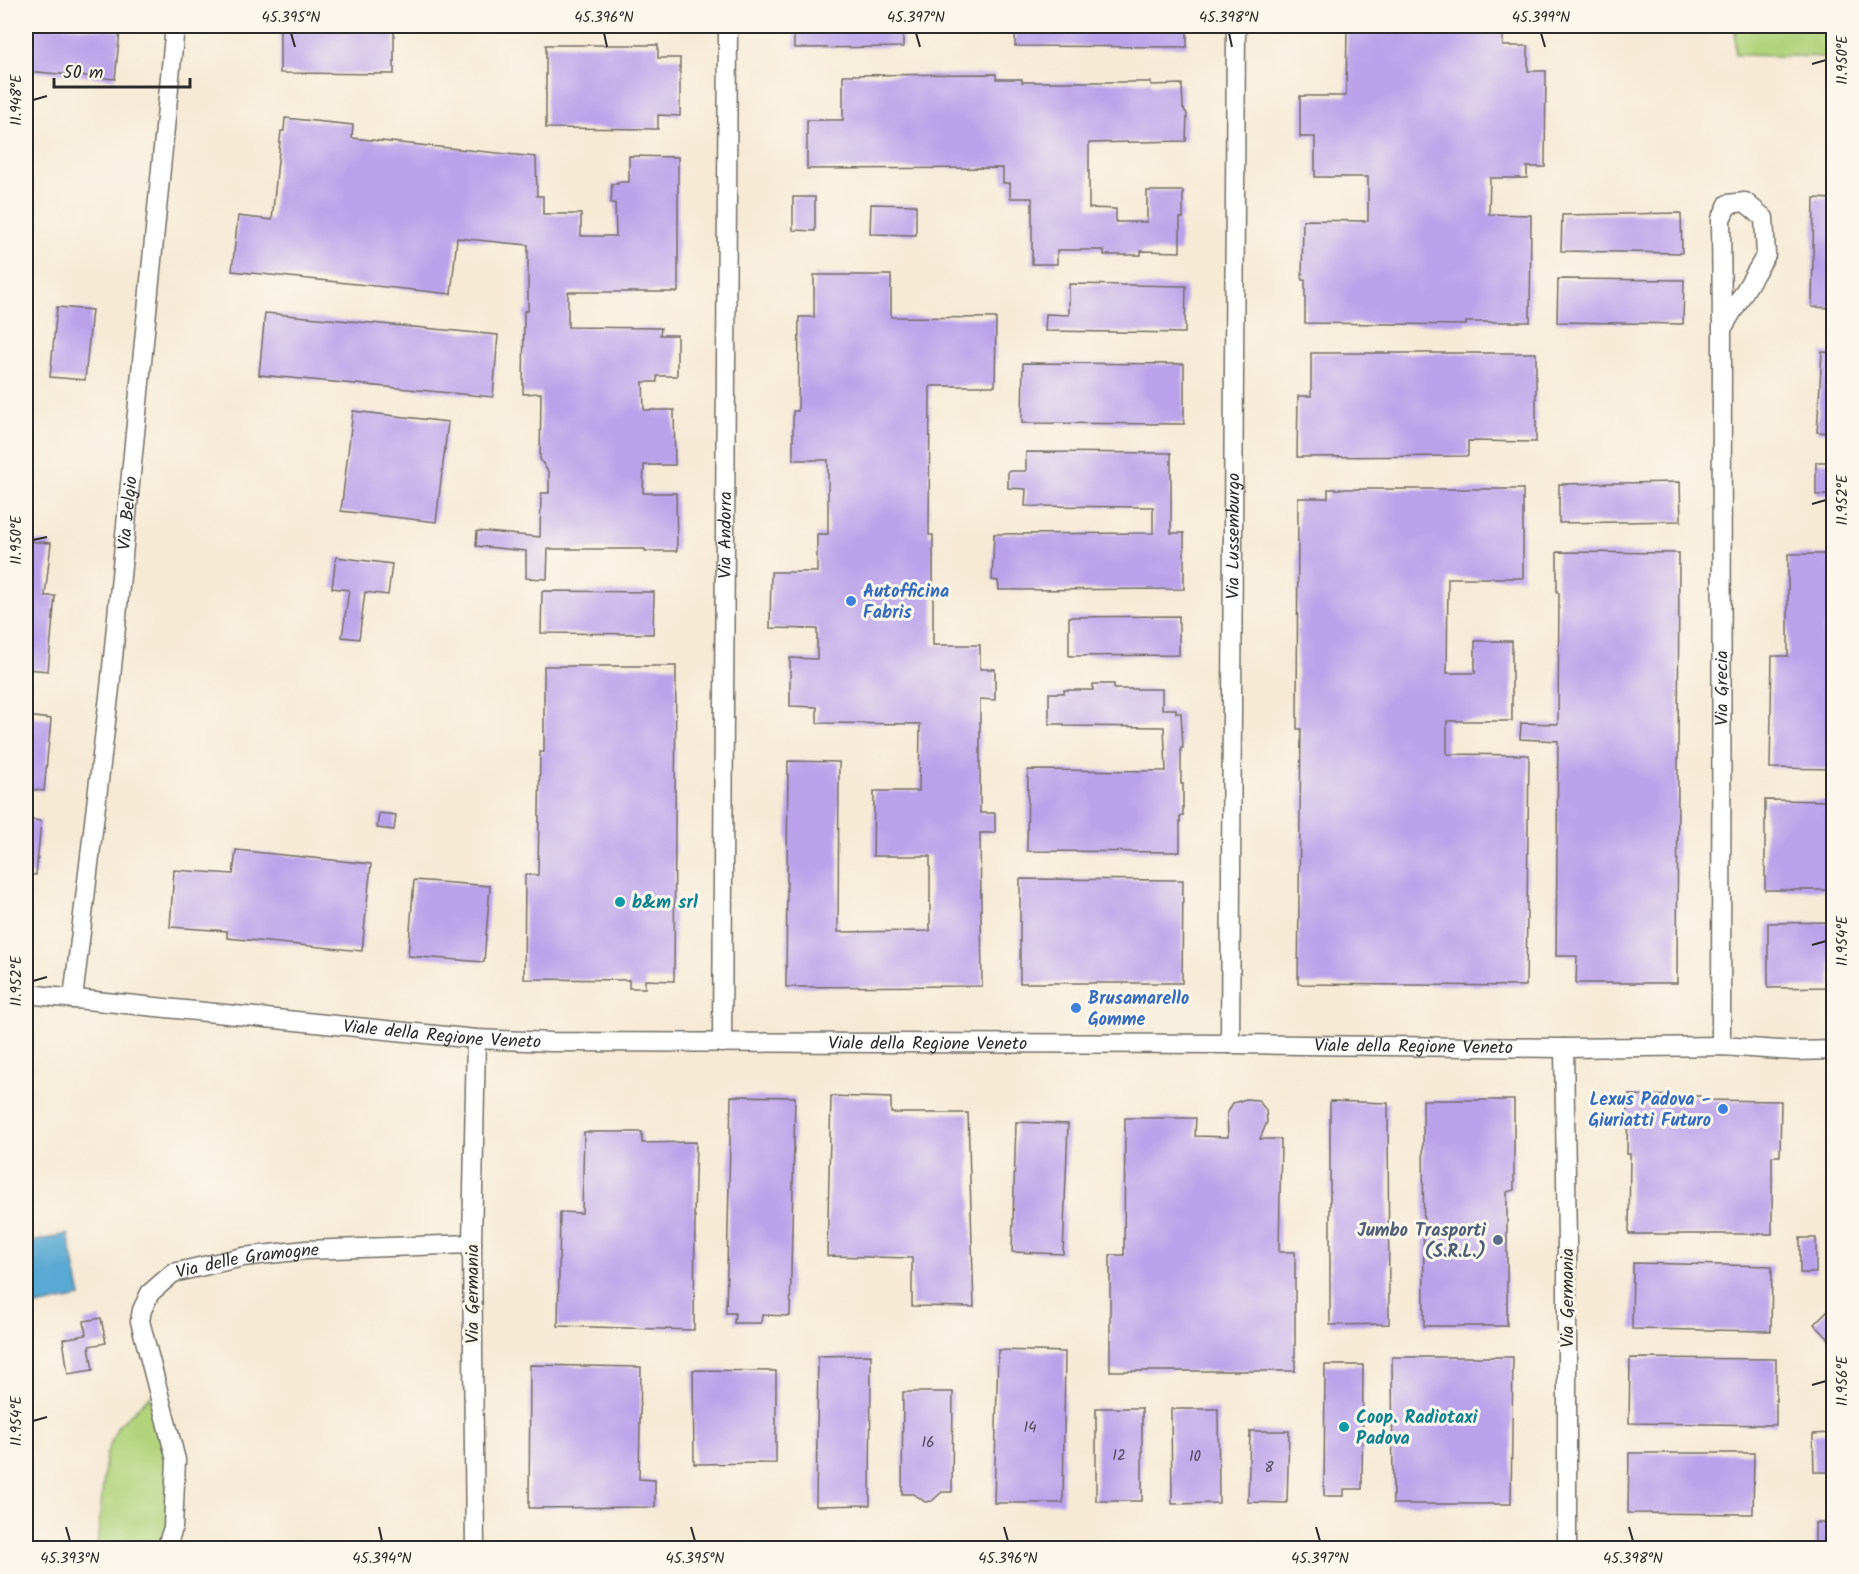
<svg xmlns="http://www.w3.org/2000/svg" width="1859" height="1574" font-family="Kalam,sans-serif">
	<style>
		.green { fill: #b1d37b; stroke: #6e7f53; stroke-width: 1.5 }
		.water { fill: #59a9d3; stroke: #426a7f; stroke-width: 1.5 }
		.building { fill: #baa2ea }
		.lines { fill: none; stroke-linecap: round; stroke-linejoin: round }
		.minor-casing { stroke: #726e66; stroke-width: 21 }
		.minor { stroke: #fff; stroke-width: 18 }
		.ticks { fill: none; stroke: #2b2b2b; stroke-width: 2 }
		.shop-dot { fill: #3f7fe0; stroke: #fbf7ec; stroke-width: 2 }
		.culture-dot { fill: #0f9aa8; stroke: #fbf7ec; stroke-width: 2 }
		.service-dot { fill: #5c6f8a; stroke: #fbf7ec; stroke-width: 2 }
		.labels { text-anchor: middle; stroke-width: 6; stroke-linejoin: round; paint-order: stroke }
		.number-label { font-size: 15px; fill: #4f495b }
		.street-label { font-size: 18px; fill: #2b2b2b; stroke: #fbf7ec }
		.shop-label { font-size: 18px; font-weight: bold; fill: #366cbe; stroke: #fbf7ec; text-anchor: start }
		.culture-label { font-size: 18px; font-weight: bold; fill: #0d838f; stroke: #fbf7ec; text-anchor: start }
		.service-label { font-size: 18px; font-weight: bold; fill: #4e5e75; stroke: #fbf7ec; text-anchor: end }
		.neatline { fill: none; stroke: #2b2b2b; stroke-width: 2 }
		.ticks-label { font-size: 15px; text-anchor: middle; fill: #2b2b2b }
	</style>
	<rect width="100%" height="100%" fill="#fbf7ec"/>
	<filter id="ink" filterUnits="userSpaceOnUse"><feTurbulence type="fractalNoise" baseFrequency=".0167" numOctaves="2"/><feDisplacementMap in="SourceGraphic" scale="12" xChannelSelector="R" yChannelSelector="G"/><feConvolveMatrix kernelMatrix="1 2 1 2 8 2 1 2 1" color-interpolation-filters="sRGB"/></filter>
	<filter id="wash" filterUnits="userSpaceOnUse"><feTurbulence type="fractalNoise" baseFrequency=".008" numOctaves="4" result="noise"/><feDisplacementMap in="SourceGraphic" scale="24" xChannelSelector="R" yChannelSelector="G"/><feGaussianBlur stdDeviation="1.35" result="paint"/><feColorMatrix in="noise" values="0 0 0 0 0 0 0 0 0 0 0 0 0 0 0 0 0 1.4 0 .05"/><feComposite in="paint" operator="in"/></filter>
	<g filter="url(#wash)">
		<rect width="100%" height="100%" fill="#f6ead5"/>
		<g class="green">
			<polygon points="1735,26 1833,26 1833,57 1735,55"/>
			<polygon points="150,1396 167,1463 167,1525 162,1548 97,1548 106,1455 118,1426"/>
		</g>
		<polygon class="water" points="68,1234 81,1297 26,1308 26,1243"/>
		<g id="blocks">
			<g class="building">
				<polygon points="26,26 62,26 120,31 115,79 26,71"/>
				<polygon points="280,26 394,26 394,74 280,73"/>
				<polygon points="794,26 903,26 903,47 794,48"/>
				<polygon points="1015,26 1187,26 1187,47 1015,46"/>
				<polygon points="1347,26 1496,26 1496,31 1503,31 1503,46 1528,46 1528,71 1546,71 1545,167 1527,167 1527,178 1490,178 1489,214 1531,215 1530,322 1466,322 1466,325 1305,323 1305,280 1302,280 1303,220 1368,221 1368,177 1315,177 1315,137 1300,137 1300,96 1346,96"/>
				<polygon points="546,45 658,45 658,58 680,58 680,116 658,115 658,129 546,128"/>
				<polygon points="996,74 996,79 1022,79 1022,82 1151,82 1151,85 1182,84 1183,108 1187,114 1186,141 1089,143 1089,208 1116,209 1116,222 1147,222 1147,191 1183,191 1183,218 1180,218 1180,252 1141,251 1141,255 1104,255 1104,250 1057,250 1057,264 1032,264 1032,198 1010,198 1010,183 1003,183 1003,168 807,169 807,120 843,120 843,75"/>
				<polygon points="285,118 353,125 352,138 536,157 537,196 543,196 543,214 581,214 581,236 616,236 615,203 611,203 612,184 618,184 618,182 629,182 629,156 678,157 678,292 568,292 568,327 661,328 660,335 677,335 677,376 657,376 657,382 643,382 644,410 674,410 675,465 644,465 643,493 676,493 677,551 645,551 645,549 548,549 547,579 526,578 526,551 476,546 477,531 540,537 541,493 549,493 549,473 540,459 541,393 523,394 524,311 528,311 528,245 457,238 451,294 232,271 238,216 272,220 281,131 284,131"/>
				<polygon points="793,197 815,197 815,231 793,230"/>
				<polygon points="1814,198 1833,199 1833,308 1812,307"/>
				<polygon points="871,204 916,205 916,235 870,234"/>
				<polygon points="1681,213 1682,253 1561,251 1562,215"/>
				<polygon points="814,275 891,275 891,317 996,318 995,386 930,386 929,535 933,535 933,645 980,645 980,669 995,669 995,700 980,699 980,813 995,813 995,833 980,833 982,986 786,987 788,761 839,762 838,932 930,931 930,856 873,856 874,791 919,791 920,724 817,723 817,707 790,706 790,658 817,659 817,629 770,628 771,572 817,572 817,534 828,534 828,460 793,460 793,411 798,411 799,317 814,317"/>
				<polygon points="1558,279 1684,280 1683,324 1557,322"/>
				<polygon points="1069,284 1186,286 1185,333 1045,331 1046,314 1069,315"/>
				<polygon points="57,307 92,310 85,380 50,377"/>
				<polygon points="265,313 498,335 493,397 259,375"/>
				<polygon points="1822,352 1833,353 1833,433 1817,432"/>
				<polygon points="1311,353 1536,353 1536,442 1468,441 1468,456 1297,457 1298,396 1311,396"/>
				<polygon points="1023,363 1184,364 1184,424 1022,423"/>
				<polygon points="353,411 448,422 436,522 341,511"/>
				<polygon points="1026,452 1171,453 1171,533 1184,533 1184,589 999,590 998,581 992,580 994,534 1153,533 1153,507 1025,506 1026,489 1008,488 1008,471 1026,471"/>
				<rect x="1816" y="462" width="17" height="33"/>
				<polygon points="1680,482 1681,521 1559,523 1559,484"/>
				<polygon points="1328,489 1523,489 1523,578 1448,578 1447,673 1475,673 1475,641 1512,641 1512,721 1447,721 1447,754 1529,755 1526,986 1298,984 1301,729 1297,729 1298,498 1328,498"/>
				<polygon points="26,541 51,543 45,596 55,596 48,671 26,669"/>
				<polygon points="1557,552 1679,553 1677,983 1576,983 1577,956 1556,956 1558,741 1520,739 1521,723 1558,724 1559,593 1557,593"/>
				<polygon points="1788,554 1833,554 1833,769 1770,768 1772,656 1788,656"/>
				<polygon points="336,557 392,564 388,595 365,592 359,639 342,637 349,590 332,588"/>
				<polygon points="542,591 654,592 653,634 541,633"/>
				<polygon points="1179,616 1179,655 1069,656 1069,617"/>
				<polygon points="544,666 676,666 674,981 645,980 645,988 629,988 629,980 524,979 525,875 538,875 540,752 544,752"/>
				<polygon points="1093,684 1114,684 1114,689 1162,689 1162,709 1176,709 1176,713 1181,713 1183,748 1181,748 1181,784 1183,784 1183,816 1180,817 1180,852 1027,851 1028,770 1166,771 1164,727 1064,726 1064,724 1049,724 1049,693 1064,693 1064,690 1093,690"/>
				<polygon points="26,716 51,719 44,791 26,789"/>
				<polygon points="1765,800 1833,801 1833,890 1765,890"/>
				<polygon points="379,813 396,815 394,830 377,828"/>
				<polygon points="26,819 41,821 36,875 26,874"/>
				<polygon points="236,850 371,864 362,951 227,938 227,931 170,927 174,870 233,874"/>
				<polygon points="1020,879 1183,880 1182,983 1020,983"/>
				<polygon points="414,880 490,886 484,962 408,956"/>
				<polygon points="1830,922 1831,987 1768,988 1768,923"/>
				<polygon points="1628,1095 1700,1096 1700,1100 1781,1101 1780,1156 1772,1156 1772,1234 1629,1234 1630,1154 1627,1154"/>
				<polygon points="731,1096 795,1097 790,1316 762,1315 761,1323 734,1323 735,1313 726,1313"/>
				<polygon points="831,1096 891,1098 891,1113 968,1113 974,1307 912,1306 912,1258 827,1256"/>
				<polygon points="1246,1099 1258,1100 1266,1110 1267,1122 1260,1139 1281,1139 1279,1252 1295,1252 1295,1371 1110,1371 1110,1255 1124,1255 1125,1118 1196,1118 1195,1136 1228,1137 1227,1114 1233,1103"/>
				<polygon points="1423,1100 1514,1100 1514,1190 1507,1192 1507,1326 1424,1326"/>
				<polygon points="1330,1101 1388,1103 1389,1324 1330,1325"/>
				<polygon points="1016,1122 1068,1124 1063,1254 1012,1252"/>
				<polygon points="584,1132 642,1132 642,1143 696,1142 694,1216 695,1216 694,1330 558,1326 560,1212 582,1213"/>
				<rect x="1800" y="1238" width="16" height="35"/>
				<polygon points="1633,1263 1772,1266 1771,1331 1632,1329"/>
				<polygon points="1833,1305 1833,1343 1814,1324"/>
				<polygon points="101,1318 106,1343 89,1346 93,1370 68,1374 63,1339 86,1335 84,1321"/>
				<polygon points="998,1350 1065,1352 1063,1503 994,1503"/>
				<polygon points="871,1355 870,1505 816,1506 818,1356"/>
				<polygon points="1392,1357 1513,1357 1511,1504 1393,1504"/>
				<polygon points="1630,1358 1776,1359 1776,1425 1629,1423"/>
				<polygon points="530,1365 641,1367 639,1479 655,1480 655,1507 529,1508"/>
				<polygon points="1325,1365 1363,1365 1362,1489 1344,1489 1344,1496 1324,1496"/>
				<polygon points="693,1370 776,1371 776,1463 694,1464"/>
				<polygon points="903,1392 953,1392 952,1492 942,1492 932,1501 925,1502 914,1494 902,1494"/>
				<rect x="1096" y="1408" width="46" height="93"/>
				<polygon points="1171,1409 1218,1409 1219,1503 1172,1504"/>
				<polygon points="1250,1431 1289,1431 1287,1503 1248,1502"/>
				<polygon points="1833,1433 1833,1472 1814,1472 1813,1434"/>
				<polygon points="1629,1453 1754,1453 1753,1514 1628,1513"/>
				<rect x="1815" y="1523" width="18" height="25"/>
			</g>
		</g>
	</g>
	<g filter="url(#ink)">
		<use href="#blocks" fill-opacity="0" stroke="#726e66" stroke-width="1.5"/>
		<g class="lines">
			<defs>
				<g id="minor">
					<path id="s1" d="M26,994L476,1039L551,1042L1230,1044L1564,1048L1721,1046L1795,1051L1834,1050"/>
					<path id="s2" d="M73,999L110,688L175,26"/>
					<path id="s3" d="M722,1043L728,26"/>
					<path id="s4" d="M1230,1044L1236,26"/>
					<path id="s5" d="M1721,1046L1722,329L1766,255L1764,218L1745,202L1728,204L1721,219L1722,329"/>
					<polyline points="1564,1048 1567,1243 1567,1548"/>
					<path id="s6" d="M166,1548L173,1528L176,1460L140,1321L142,1310L150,1293L173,1273L243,1257L306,1250L472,1244"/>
					<polyline points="475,1548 472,1244 476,1039"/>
				</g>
			</defs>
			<use href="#minor" class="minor-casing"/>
			<use href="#minor" class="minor"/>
		</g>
	</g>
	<path class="ticks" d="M291,33L295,47M604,33L607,47M916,33L920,47M1229,33L1232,47M1541,33L1545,47M1812,64L1826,60M33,100L47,96M1812,504L1826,500M33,540L47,537M1812,945L1826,941M33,981L47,977M1812,1385L1826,1381M33,1421L47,1417M66,1527L70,1541M379,1527L382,1541M691,1527L695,1541M1004,1527L1008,1541M1316,1527L1320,1541M1629,1527L1633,1541"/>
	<g class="shop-dot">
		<circle cx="851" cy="601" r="6"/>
		<circle cx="1076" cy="1008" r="6"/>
		<circle cx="1723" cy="1109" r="6"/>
	</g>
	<g class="culture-dot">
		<circle cx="620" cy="902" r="6"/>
		<circle cx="1344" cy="1427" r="6"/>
	</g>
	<circle class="service-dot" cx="1498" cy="1240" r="6"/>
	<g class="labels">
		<g class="number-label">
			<text x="1030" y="1432">14</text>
			<text x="928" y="1447">16</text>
			<text x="1119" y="1460">12</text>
			<text x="1195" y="1461">10</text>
			<text x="1269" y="1472">8</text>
		</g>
		<g class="street-label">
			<text dy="6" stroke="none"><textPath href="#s2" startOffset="489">Via Belgio</textPath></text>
			<text dy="6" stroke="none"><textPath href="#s3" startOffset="508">Via Andorra</textPath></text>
			<text dy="6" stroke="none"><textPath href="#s4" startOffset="508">Via Lussemburgo</textPath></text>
			<text dy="6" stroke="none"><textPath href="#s5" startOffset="358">Via Grecia</textPath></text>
			<text dy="6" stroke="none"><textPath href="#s1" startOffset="418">Viale della Regione Veneto</textPath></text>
			<text dy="6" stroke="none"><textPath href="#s1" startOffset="904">Viale della Regione Veneto</textPath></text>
			<text dy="6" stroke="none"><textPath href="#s1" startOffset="1390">Viale della Regione Veneto</textPath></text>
			<text dy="6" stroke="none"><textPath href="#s6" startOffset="369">Via delle Gramogne</textPath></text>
			<text transform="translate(472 1294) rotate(-90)" y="6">Via Germania</text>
			<text transform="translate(1567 1298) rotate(-90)" y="6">Via Germania</text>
		</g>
		<g class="shop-label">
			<text x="863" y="597">Autofficina<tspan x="863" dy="21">Fabris</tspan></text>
			<text x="1088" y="1004">Brusamarello<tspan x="1088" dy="21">Gomme</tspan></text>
			<text x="1711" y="1105" text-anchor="end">Lexus Padova -<tspan x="1711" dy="21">Giuriatti Futuro</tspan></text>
		</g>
		<g class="culture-label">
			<text x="632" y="908">b&amp;m srl</text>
			<text x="1356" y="1423">Coop. Radiotaxi<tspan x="1356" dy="21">Padova</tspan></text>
		</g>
		<g class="service-label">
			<text x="1486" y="1236">Jumbo Trasporti<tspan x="1486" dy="21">(S.R.L.)</tspan></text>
		</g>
	</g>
	<rect width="1859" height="1574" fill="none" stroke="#fbf7ec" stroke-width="66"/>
	<path d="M54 78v9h136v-9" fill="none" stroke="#2b2b2b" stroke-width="3"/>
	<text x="63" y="78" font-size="18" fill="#2b2b2b" stroke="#fbf7ec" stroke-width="4.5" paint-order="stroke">50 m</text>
	<rect x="33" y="33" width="1793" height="1508" class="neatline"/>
	<g class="ticks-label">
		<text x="291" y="22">45.395°N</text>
		<text x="604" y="22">45.396°N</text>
		<text x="916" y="22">45.397°N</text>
		<text x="1229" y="22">45.398°N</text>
		<text x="1541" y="22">45.399°N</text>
		<text transform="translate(1842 60) rotate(-90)" y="5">11.950°E</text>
		<text transform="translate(16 100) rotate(-90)" y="5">11.948°E</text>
		<text transform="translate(1842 500) rotate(-90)" y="5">11.952°E</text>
		<text transform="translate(16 540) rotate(-90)" y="5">11.950°E</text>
		<text transform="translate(1842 941) rotate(-90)" y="5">11.954°E</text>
		<text transform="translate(16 981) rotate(-90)" y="5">11.952°E</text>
		<text transform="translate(1842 1381) rotate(-90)" y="5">11.956°E</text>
		<text transform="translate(16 1421) rotate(-90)" y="5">11.954°E</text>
		<text x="70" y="1563">45.393°N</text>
		<text x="382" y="1563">45.394°N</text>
		<text x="695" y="1563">45.395°N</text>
		<text x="1008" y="1563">45.396°N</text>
		<text x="1320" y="1563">45.397°N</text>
		<text x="1633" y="1563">45.398°N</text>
	</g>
</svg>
